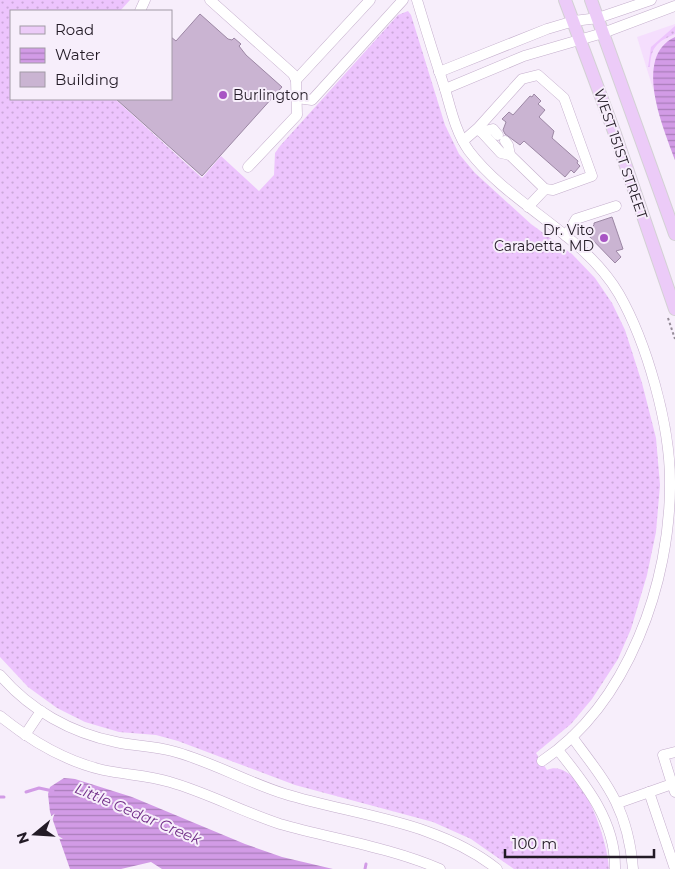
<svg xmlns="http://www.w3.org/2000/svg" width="675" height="869" font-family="Montserrat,sans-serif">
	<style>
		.built { fill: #f5defd }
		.grass { fill: url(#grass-dots) }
		.water { fill: url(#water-rules) }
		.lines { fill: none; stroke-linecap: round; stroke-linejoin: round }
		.stream { stroke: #d29be6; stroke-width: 3 }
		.building { fill: #cab4d2; stroke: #9c87a4 }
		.minor-casing { stroke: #c4aecc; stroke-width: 11 }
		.major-casing { stroke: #d3d1d4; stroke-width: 14 }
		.path { stroke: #948b97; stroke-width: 2; stroke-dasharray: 2.5 2.5; stroke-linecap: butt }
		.minor { stroke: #fff; stroke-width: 10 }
		.major { stroke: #eccbf8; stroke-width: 12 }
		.poi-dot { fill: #a855c4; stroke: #f7eefb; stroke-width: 2 }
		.labels { text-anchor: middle; stroke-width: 4; stroke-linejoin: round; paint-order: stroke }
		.poi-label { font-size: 14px; fill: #231b26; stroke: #f7eefb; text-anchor: start }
		.street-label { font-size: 14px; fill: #231b26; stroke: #f7eefb }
		.water-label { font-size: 15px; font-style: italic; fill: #73318a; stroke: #f7eefb }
	</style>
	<defs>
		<pattern id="grass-dots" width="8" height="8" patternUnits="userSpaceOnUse" patternTransform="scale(1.25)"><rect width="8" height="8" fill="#edc4fd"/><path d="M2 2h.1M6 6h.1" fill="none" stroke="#cba8d9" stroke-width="1.8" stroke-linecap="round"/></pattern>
		<pattern id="water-rules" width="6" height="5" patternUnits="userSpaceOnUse" patternTransform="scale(1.25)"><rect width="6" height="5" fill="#d29be6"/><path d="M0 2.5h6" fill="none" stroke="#aa7eba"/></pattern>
	</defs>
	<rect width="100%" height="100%" fill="#f7eefb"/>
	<polygon class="built" points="675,24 675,160 637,37"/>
	<g class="grass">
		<path d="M0,0H130L120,11H11V99H115L202,178L221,156L259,191L274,175L275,153L280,146L398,15L408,11L411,15L445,125L459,154L475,173L531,224L572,254L595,278L612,303L625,330L642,383L656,438L660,485L656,532L647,575L631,629L618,659L592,699L571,724L536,753L547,770C581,755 609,844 609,869H514L471,839L433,822L295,785L178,741L156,735L119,732L85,722L57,708L28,687L0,657Z"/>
		<path d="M675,26V34C656,42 651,48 650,67H648L651,47Z"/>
	</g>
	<g class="water">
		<path d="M675,37V160C664,129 632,57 675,37Z"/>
		<polygon points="64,778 75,779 132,797 245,844 282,857 333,869 162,869 151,862 121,869 70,869 50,812 48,794 50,787"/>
	</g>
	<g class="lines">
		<g class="stream">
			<polyline points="26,792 39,788 53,791"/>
			<polyline points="0,797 4,797"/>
			<polyline points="365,869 366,864"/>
		</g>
	</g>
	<g class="building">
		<polygon points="200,14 228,39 232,40 234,38 241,44 239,46 246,55 282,87 202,176 116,99 171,99 171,37 176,41"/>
		<polygon points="534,94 541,101 538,104 545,110 539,117 554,131 552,138 578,161 577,163 580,166 574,173 571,170 565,177 524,141 520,145 505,134 503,130 506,122 502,119 509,112 513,115 530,96 532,97"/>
		<polygon points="612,217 623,249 616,251 621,257 615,263 586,233 594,225 594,223"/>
	</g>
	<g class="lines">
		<defs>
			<g id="minor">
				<polyline points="210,0 293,74 296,80 297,115 248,167"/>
				<path d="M417,0C426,30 435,59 445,89C451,110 456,133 469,151C511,206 583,233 619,294C647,343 670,425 670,481C671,582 628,704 542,761"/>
				<polyline points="140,11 145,0"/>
				<polyline points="439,72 547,29 574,21 598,18 651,0"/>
				<polyline points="296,80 370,0"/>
				<polyline points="445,89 524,56 603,33 675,6"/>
				<polyline points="297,98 312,100 403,0"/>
				<polyline points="481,132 493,129 498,135"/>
				<polyline points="463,141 478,128 522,79 538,75 564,98 592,176 553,190 545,189 510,155 501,153 478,128"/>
				<polyline points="505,141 508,145 510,155"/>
				<polyline points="528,207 545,189"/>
				<polyline points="566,236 576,219 616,206"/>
				<path d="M0,675C30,710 71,733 116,742C134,746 153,746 172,751C211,761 246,782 285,794C357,816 437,821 497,869"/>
				<path d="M0,716C31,741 64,761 103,770C126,775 148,775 170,782C208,793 243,812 280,824C333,839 389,847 440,869"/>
				<polyline points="25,735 41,711"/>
				<path d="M572,737C607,784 628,808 633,869"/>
				<path d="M558,750C586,785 616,822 615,869"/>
				<polyline points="675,752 663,755 672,784 675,783"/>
				<polyline points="649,792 675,869"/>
				<polyline points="618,803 672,784 675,792"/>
			</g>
			<g id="major">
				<polyline points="565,0 615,134 675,309"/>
				<polyline points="591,0 675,234"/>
			</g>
		</defs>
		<use href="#minor" class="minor-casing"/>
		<use href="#major" class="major-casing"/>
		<polyline class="path" points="668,318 675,339"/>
		<use href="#minor" class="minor"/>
		<use href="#major" class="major"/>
	</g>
	<g class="poi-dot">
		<circle cx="223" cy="95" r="5"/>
		<circle cx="604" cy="238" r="5"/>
	</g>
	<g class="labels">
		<g class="poi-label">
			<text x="233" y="100">Burlington</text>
			<text x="594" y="235" text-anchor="end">Dr. Vito<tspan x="594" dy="16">Carabetta, MD</tspan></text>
		</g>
		<g class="street-label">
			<text transform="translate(621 154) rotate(71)" y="5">WEST 151ST STREET</text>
		</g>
		<g class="water-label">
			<text transform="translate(138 814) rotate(23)" y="5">Little Cedar Creek</text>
		</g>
	</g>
	<rect x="10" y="10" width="162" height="90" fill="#f7eefb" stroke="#a29aa6"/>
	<rect x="20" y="26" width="25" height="8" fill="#eccbf8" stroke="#a29aa6"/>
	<text x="55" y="35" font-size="15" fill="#231b26">Road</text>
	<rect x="20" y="48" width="25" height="15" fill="url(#water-rules)" stroke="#a29aa6"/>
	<text x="55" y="60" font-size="15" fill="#231b26">Water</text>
	<rect x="20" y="72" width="25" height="15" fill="#cab4d2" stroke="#a29aa6"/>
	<text x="55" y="85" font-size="15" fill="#231b26">Building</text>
	<g transform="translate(35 834) rotate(252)" stroke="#f7eefb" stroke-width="4" paint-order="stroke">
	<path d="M0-4L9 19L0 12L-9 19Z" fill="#231b26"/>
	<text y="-8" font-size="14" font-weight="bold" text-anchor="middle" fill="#231b26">N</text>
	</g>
	<path d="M505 849v8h149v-8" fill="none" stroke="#231b26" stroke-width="2.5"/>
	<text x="512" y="849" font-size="15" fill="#231b26" stroke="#f7eefb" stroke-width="4" paint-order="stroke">100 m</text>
</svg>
